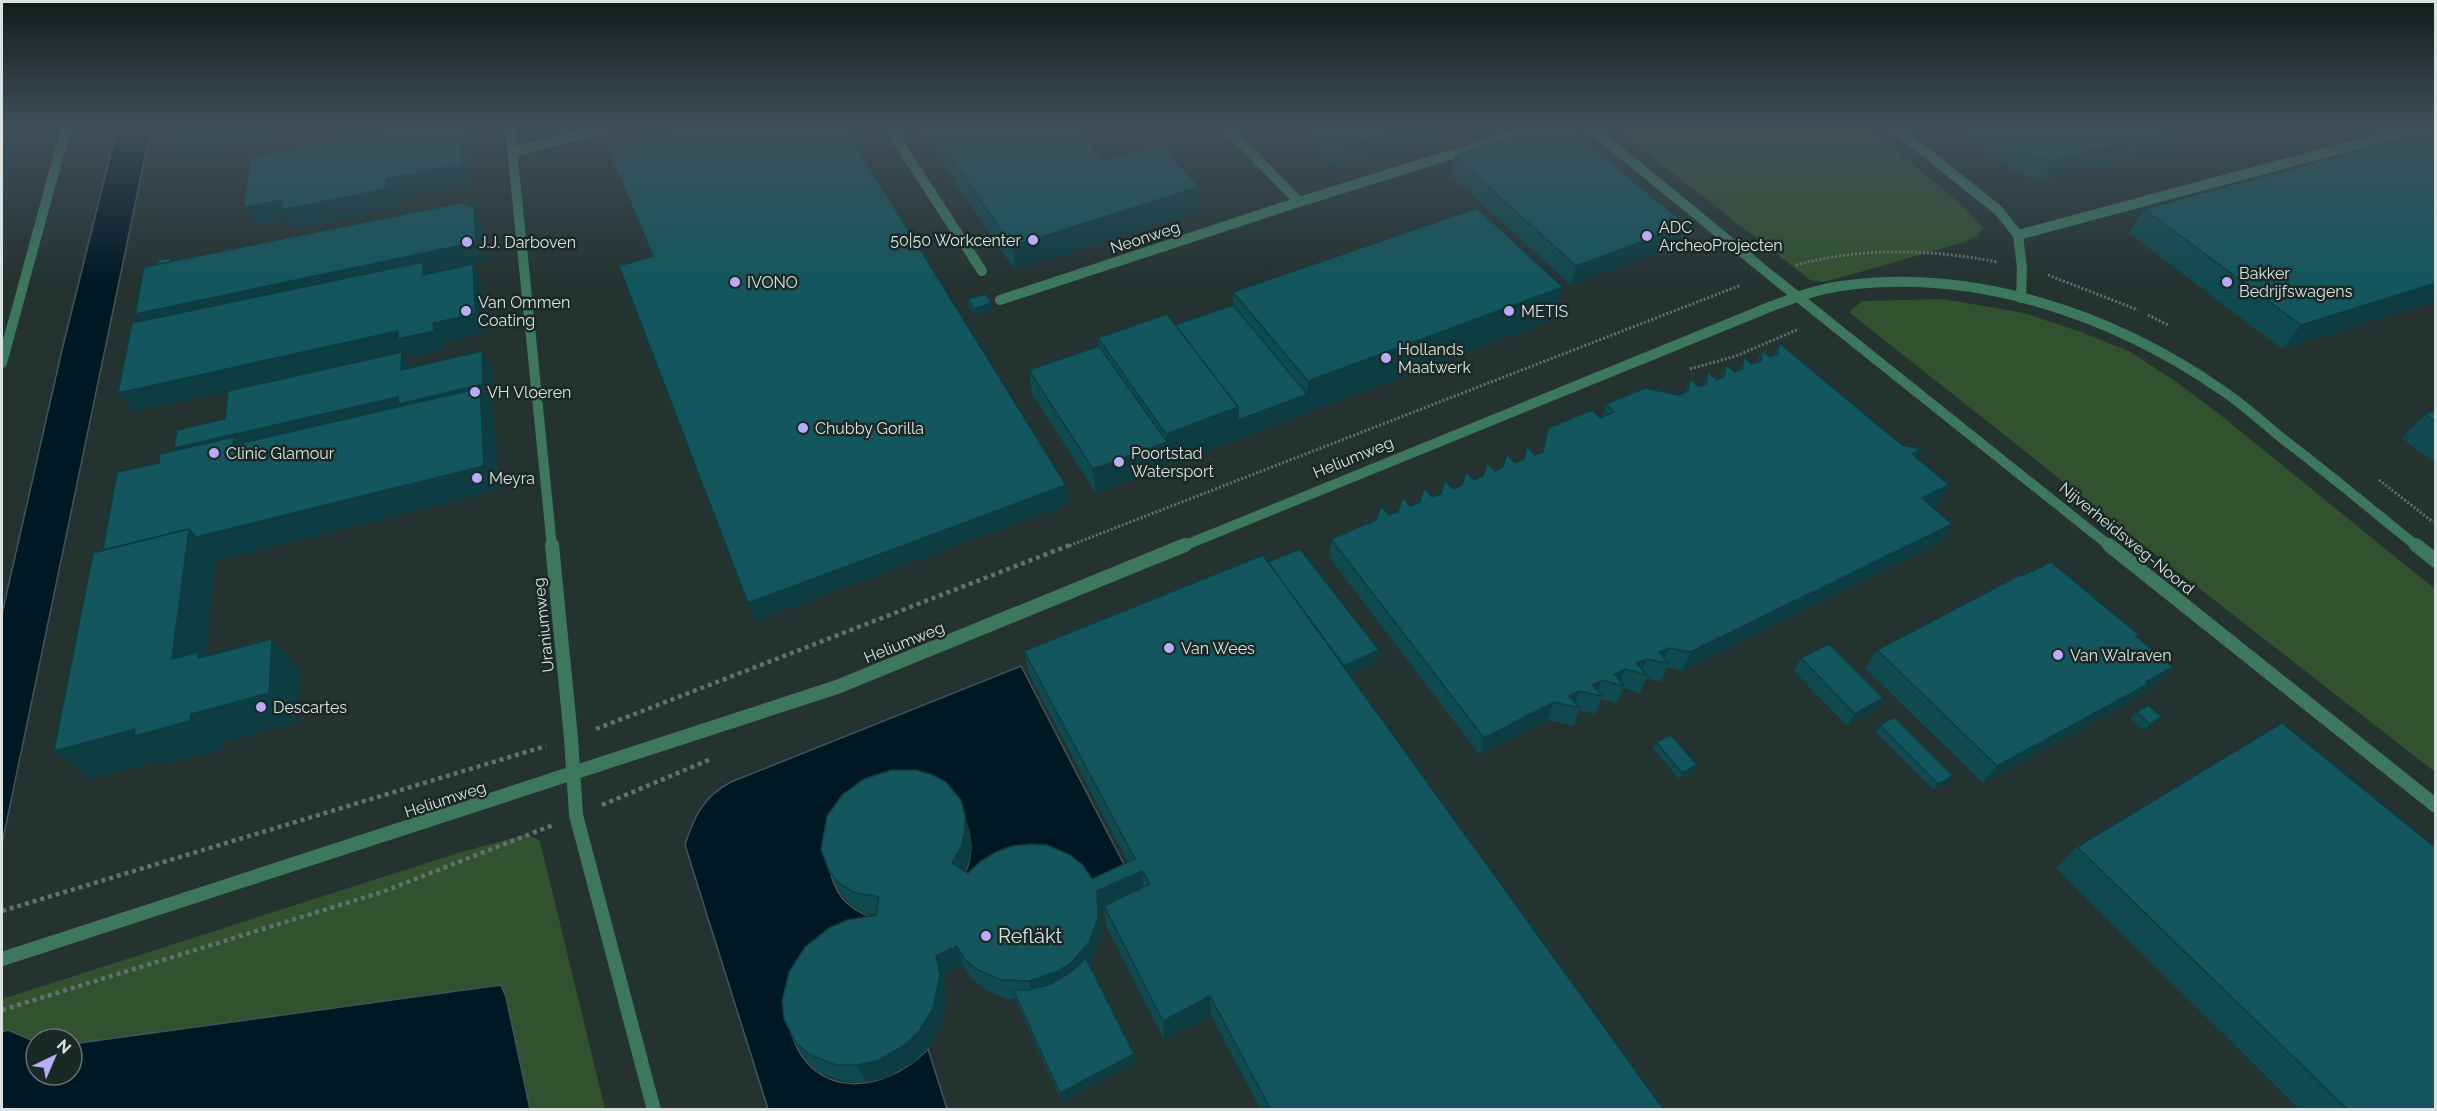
<svg xmlns="http://www.w3.org/2000/svg" width="2437" height="1111" font-family="Raleway,sans-serif">
	<style>
		.green { fill: #32512e }
		.water { fill: #001824; stroke: #41555c; stroke-width: 1.5 }
		.lines { fill: none; stroke-linecap: round; stroke-linejoin: round }
		.path-far1 { stroke: #65716f; stroke-width: 3; stroke-dasharray: 2 2; stroke-linecap: butt }
		.path { stroke: #65716f; stroke-width: 4.5; stroke-dasharray: 4 4; stroke-linecap: butt }
		.service { stroke: #3d785e; stroke-width: 10 }
		.minor-far1 { stroke: #3d785e; stroke-width: 10 }
		.minor { stroke: #3d785e; stroke-width: 14 }
		.tertiary-far1 { stroke: #3d785e; stroke-width: 10 }
		.tertiary { stroke: #3d785e; stroke-width: 14 }
		.wall { fill: #104a51 }
		.shaded-wall { fill: #0d3c42 }
		.building { fill: #13565e; stroke: #0d3c42; stroke-width: 1.5 }
		.poi-dot { fill: #b9abf7; stroke: #1a2826; stroke-width: 2 }
		.labels { text-anchor: middle; stroke-width: 5; stroke-linejoin: round; paint-order: stroke }
		.poi-label { font-size: 16px; fill: #d9e2e0; stroke: #1a2826; text-anchor: start }
		.street-label { font-size: 16px; fill: #d9e2e0; stroke: #1a2826 }
		.near-poi-label { font-size: 20px; fill: #d9e2e0; stroke: #1a2826; text-anchor: start }
	</style>
	<rect width="100%" height="100%" fill="#243230"/>
	<g class="green">
		<polygon points="1615,128 1869,128 1962,205 1983,228 1977,236 1965,242 1832,280 1821,282 1810,280"/>
		<polygon points="1944,299 2024,313 2081,332 2129,351 2175,381 2218,413 2435,589 2435,772 2133,537 1849,312 1862,301"/>
		<polygon points="527,834 540,841 605,1109 530,1109 506,997 500,985 72,1044 72,1039 36,1039 36,1042 9,1030 2,1032 2,999 461,852"/>
	</g>
	<g class="water">
		<polygon points="117,128 151,128 2,844 2,614 62,350"/>
		<path d="M1021,666L1130,876L1095,893L961,883C974,857 974,839 962,812L829,866C834,892 845,908 871,917L791,1032C812,1102 885,1094 928,1049L947,1109H768L685,845C694,816 704,796 731,782Z"/>
		<polygon points="501,985 506,997 530,1109 2,1109 2,1032 8,1030 36,1042 36,1075 72,1075 72,1044"/>
	</g>
	<g class="lines">
		<g class="path-far1">
			<path d="M1796,265C1862,247 1931,249 1997,262"/>
			<polyline points="2048,275 2138,310"/>
			<polyline points="2148,315 2168,325"/>
			<polyline points="1690,369 1736,356 1799,329"/>
			<polyline points="2379,480 2433,522"/>
			<polyline points="1066,547 1741,285"/>
		</g>
		<g class="path">
			<polyline points="596,729 1070,545"/>
			<polyline points="602,805 711,759"/>
			<polyline points="2,911 546,746"/>
			<polyline points="2,1010 382,892 553,825"/>
		</g>
		<g class="service">
			<polyline points="889,128 982,271"/>
			<polyline points="1000,300 1299,202"/>
		</g>
		<g class="minor-far1">
			<polyline points="510,128 552,547"/>
			<polyline points="1227,128 1299,202 1536,128"/>
			<polyline points="1591,128 1769,274 2111,547"/>
			<polyline points="1895,128 1998,210 2018,235 2022,268 2021,298"/>
			<polyline points="512,152 607,128"/>
			<polyline points="2018,235 2418,128"/>
			<polyline points="2,363 66,128"/>
		</g>
		<g class="minor">
			<polyline points="552,545 571,738 576,815 654,1110"/>
			<polyline points="2109,545 2436,806"/>
		</g>
		<path class="tertiary-far1" d="M1181,547L1772,306C1794,298 1818,289 1841,286C1975,267 2114,315 2223,391C2244,405 2263,423 2283,439C2329,474 2373,511 2418,547"/>
		<g class="tertiary">
			<polyline points="2416,545 2436,561"/>
			<polyline points="2,959 837,687 1185,545"/>
		</g>
	</g>
	<g class="wall">
		<polygon points="918,128 1075,128 1103,161 1199,211 1015,270"/>
		<polygon points="1306,128 1463,128 1337,167 1306,135"/>
		<polygon points="1966,128 2187,128 2176,145 2127,158 2123,155 2118,157 2116,161 2042,180 2037,177 2018,175 1963,133"/>
		<polygon points="2436,129 2436,301 2282,349 2129,233 2144,209 2378,145"/>
		<polygon points="1454,156 1681,244 1571,285 1451,176"/>
		<polygon points="1233,292 1555,319 1096,493 1032,394 1029,370 1099,346 1098,338 1175,325 1233,305"/>
		<polygon points="968,299 991,303 992,310 975,316 969,306"/>
		<polygon points="1779,343 1902,445 1921,449 1917,458 1949,485 1938,504 1932,507 1952,524 1940,543 1682,671 1667,667 1661,682 1646,678 1640,693 1623,688 1617,704 1601,699 1595,714 1579,710 1574,726 1548,720 1480,755 1329,557 1331,539 1523,460 1527,446 1535,455 1542,452 1548,428 1600,418 1603,416 1606,404 1679,395 1685,392 1690,379 1699,387 1703,385 1708,372 1717,380 1721,377 1726,365 1735,372 1739,370 1744,357 1752,364 1757,363 1762,350 1770,357 1774,356"/>
		<polygon points="2436,410 2436,464 2402,438 2425,414"/>
		<polygon points="1268,562 1377,662 1350,675 1664,1110 1261,1110 1211,1015 1164,1039 1106,926 1104,909 1100,911 1101,938 1092,961 1089,965 1134,1054 1135,1063 1062,1102 1015,999 1007,999 984,989 972,979 963,965 943,975 947,994 941,1026 928,1048 914,1062 886,1078 866,1082 847,1082 821,1073 807,1061 796,1043 876,915 862,912 849,903 839,891 829,871 971,836 971,852 967,868 965,871 968,873 1092,879 1128,862 1029,674 1024,651"/>
		<polygon points="2137,637 2156,685 2136,697 2131,702 1983,783 1865,668 1877,650"/>
		<polygon points="1801,658 1875,711 1847,726 1794,671"/>
		<polygon points="2136,712 2156,723 2144,730 2130,718"/>
		<polygon points="1880,725 1953,776 1948,782 1934,790 1876,732"/>
		<polygon points="1656,742 1697,765 1694,771 1679,779 1653,748"/>
		<polygon points="2077,847 2436,1110 2300,1110 2056,868"/>
	</g>
	<g class="shaded-wall">
		<polygon points="2,128 22,128 2,192"/>
		<polygon points="206,128 321,128 187,153 174,134"/>
		<polygon points="460,128 465,128 469,137 469,144 475,156 475,162 471,163 472,184 397,198 396,208 293,229 287,220 256,226 244,207 386,179 461,138"/>
		<polygon points="1405,128 1463,128 1337,167 1339,148"/>
		<polygon points="2182,128 2187,128 2176,145 2127,158 2138,139"/>
		<polygon points="2134,136 2123,155 2118,157 2116,161 2042,180 2052,161"/>
		<polygon points="1199,187 1199,211 1015,270 1012,246"/>
		<polygon points="474,207 483,226 486,261 429,273 434,282 150,333 135,314"/>
		<polygon points="1687,225 1681,244 1571,285 1576,266"/>
		<polygon points="473,264 483,284 485,333 444,343 445,350 410,358 405,351 402,352 413,371 401,370 402,352 135,412 118,393 433,323"/>
		<polygon points="2436,283 2436,301 2282,349 2301,325"/>
		<polygon points="1563,287 1555,319 1096,493 1093,469 1167,442 1166,434 1238,407 1307,394 1308,381"/>
		<polygon points="991,303 992,310 975,316 974,309"/>
		<polygon points="482,351 492,370 494,404 489,405 493,412 499,490 216,561 205,659 172,659 189,529 190,467 174,448"/>
		<polygon points="1921,449 1911,469 1912,454"/>
		<polygon points="1066,485 1069,504 756,621 748,603"/>
		<polygon points="1949,485 1938,504 1910,517 1922,498"/>
		<polygon points="1952,524 1940,543 1682,671 1690,652"/>
		<polygon points="272,639 300,669 297,722 222,743 221,750 166,765 161,760 90,780 54,751 191,714"/>
		<polygon points="1669,648 1663,662 1659,652"/>
		<polygon points="1379,650 1377,662 1338,680 1339,668"/>
		<polygon points="1647,659 1641,673 1636,663"/>
		<polygon points="2173,667 2156,685 2136,697 2131,702 1983,783 1997,766"/>
		<polygon points="1625,669 1619,684 1614,674"/>
		<polygon points="1602,680 1596,695 1592,685"/>
		<polygon points="1580,691 1574,707 1569,696"/>
		<polygon points="1883,698 1875,711 1847,726 1855,714"/>
		<polygon points="1554,702 1548,720 1480,755 1484,738"/>
		<polygon points="2162,717 2156,723 2144,730 2150,724"/>
		<polygon points="1697,765 1694,771 1679,779 1682,773"/>
		<polygon points="1953,776 1948,782 1934,790 1938,784"/>
		<polygon points="965,815 971,836 971,852 967,868 959,883 952,863"/>
		<polygon points="1142,871 1144,891 1104,906 1104,909 1100,911 1101,938 1092,961 1073,983 1034,1000 1029,981 1097,891"/>
		<polygon points="957,946 963,965 943,975 947,994 941,1026 928,1048 914,1062 886,1078 866,1082 856,1065 936,956"/>
		<polygon points="1210,996 1211,1015 1164,1039 1163,1021"/>
		<polygon points="1134,1054 1135,1063 1062,1102 1060,1093"/>
	</g>
	<g class="building">
		<polygon points="175,128 206,128 174,134"/>
		<polygon points="407,128 460,128 461,138 466,137 466,143 462,144 462,164 386,179 386,189 280,210 282,200 244,207 250,157"/>
		<polygon points="688,128 845,128 1066,485 748,603 619,266 653,256 608,149"/>
		<polygon points="930,128 1075,128 1103,161 1161,144 1199,187 1012,246"/>
		<polygon points="1319,128 1405,128 1339,148"/>
		<polygon points="1542,128 1567,128 1687,225 1576,266 1454,156"/>
		<polygon points="1990,128 2182,128 2138,139 2134,136 2123,139 2127,142 2052,161 2048,158 2028,156"/>
		<polygon points="2436,129 2436,201 2433,202 2436,203 2436,283 2301,325 2144,209 2378,145"/>
		<polygon points="460,203 474,207 476,242 135,314 144,267"/>
		<polygon points="1477,208 1563,287 1308,381 1233,292"/>
		<polygon points="171,258 170,262 157,264 158,260"/>
		<polygon points="423,262 423,275 473,264 475,314 433,323 434,331 398,339 398,331 118,393 132,323"/>
		<polygon points="986,294 991,303 974,309 968,299"/>
		<polygon points="1233,305 1307,394 1238,420 1238,407 1175,325"/>
		<polygon points="1167,314 1238,407 1166,434 1098,338"/>
		<polygon points="1779,343 1902,445 1921,449 1912,454 1949,485 1922,498 1952,524 1690,652 1669,648 1659,652 1669,664 1647,659 1636,663 1647,675 1625,669 1614,674 1624,686 1602,680 1592,685 1602,696 1580,691 1569,696 1580,708 1554,702 1484,738 1331,539 1376,520 1381,506 1389,515 1398,512 1403,497 1410,506 1420,502 1424,488 1432,497 1441,494 1445,480 1453,489 1462,485 1466,472 1474,480 1483,476 1487,463 1495,471 1503,467 1507,454 1515,463 1524,459 1527,446 1535,455 1543,452 1548,428 1592,410 1600,418 1614,412 1606,404 1645,388 1679,395 1688,391 1690,379 1699,387 1706,384 1708,372 1717,380 1724,376 1726,365 1735,372 1742,369 1744,357 1752,364 1761,361 1762,350 1770,357 1778,354"/>
		<polygon points="1099,346 1167,442 1093,469 1029,370"/>
		<polygon points="482,351 483,384 399,404 398,397 174,448 177,430 225,419 228,391 402,352 401,370"/>
		<polygon points="480,388 484,466 196,537 189,529 103,550 117,472 159,463 160,454 234,437 233,445"/>
		<polygon points="2436,410 2436,422 2425,414"/>
		<polygon points="189,529 172,659 198,652 198,658 272,639 269,693 191,714 190,721 134,736 135,729 54,751 93,553"/>
		<polygon points="1300,549 1379,650 1344,666 1268,562"/>
		<polygon points="1263,555 1664,1110 1271,1110 1210,996 1163,1021 1104,906 1150,884 1142,871 1097,891 1098,918 1089,942 1070,964 1056,972 1029,981 1001,980 978,970 965,960 957,946 936,956 940,975 933,1008 920,1030 905,1045 877,1061 856,1065 836,1065 810,1055 796,1043 784,1019 782,1001 789,972 805,947 829,928 847,920 876,915 879,897 853,892 839,883 829,871 821,849 827,816 842,795 864,779 891,770 916,770 933,775 946,782 961,800 965,815 965,831 961,847 952,863 968,873 981,861 996,852 1012,846 1030,844 1047,845 1070,855 1083,865 1092,879 1135,859 1024,651"/>
		<polygon points="2051,562 2139,635 2136,636 2173,667 2146,682 2148,684 1997,766 1877,650 2020,575 2022,576"/>
		<polygon points="1829,644 1883,698 1855,714 1801,658"/>
		<polygon points="2148,705 2162,717 2150,724 2136,712"/>
		<polygon points="1894,717 1953,776 1938,784 1880,725"/>
		<polygon points="2282,723 2436,848 2436,1110 2348,1110 2077,847"/>
		<polygon points="1671,735 1697,765 1682,773 1656,742"/>
		<polygon points="1086,958 1134,1054 1060,1093 1013,990 1027,990 1049,985 1071,972"/>
	</g>
	<linearGradient id="sky" x2="0" y2="1"><stop stop-color="#141c1a"/><stop offset="0.45" stop-color="#3f4f59"/><stop offset="1" stop-color="#3f4f59" stop-opacity="0"/></linearGradient>
	<rect width="2437" height="283" fill="url(#sky)"/>
	<g class="poi-dot">
		<circle cx="1647" cy="236" r="6"/>
		<circle cx="1033" cy="240" r="6"/>
		<circle cx="467" cy="242" r="6"/>
		<circle cx="735" cy="282" r="6"/>
		<circle cx="2227" cy="282" r="6"/>
		<circle cx="466" cy="311" r="6"/>
		<circle cx="1509" cy="311" r="6"/>
		<circle cx="1386" cy="358" r="6"/>
		<circle cx="475" cy="392" r="6"/>
		<circle cx="803" cy="428" r="6"/>
		<circle cx="214" cy="453" r="6"/>
		<circle cx="1119" cy="462" r="6"/>
		<circle cx="477" cy="478" r="6"/>
		<circle cx="1169" cy="648" r="6"/>
		<circle cx="2058" cy="655" r="6"/>
		<circle cx="261" cy="707" r="6"/>
		<circle cx="986" cy="936" r="6"/>
	</g>
	<g class="labels">
		<g class="poi-label">
			<text x="1659" y="233">ADC<tspan x="1659" dy="18">ArcheoProjecten</tspan></text>
			<text x="1021" y="246" text-anchor="end">50|50 Workcenter</text>
			<text x="479" y="248">J.J. Darboven</text>
			<text x="2239" y="279">Bakker<tspan x="2239" dy="18">Bedrijfswagens</tspan></text>
			<text x="747" y="288">IVONO</text>
			<text x="478" y="308">Van Ommen<tspan x="478" dy="18">Coating</tspan></text>
			<text x="1521" y="317">METIS</text>
			<text x="1398" y="355">Hollands<tspan x="1398" dy="18">Maatwerk</tspan></text>
			<text x="487" y="398">VH Vloeren</text>
			<text x="815" y="434">Chubby Gorilla</text>
			<text x="226" y="459">Clinic Glamour</text>
			<text x="1131" y="459">Poortstad<tspan x="1131" dy="18">Watersport</tspan></text>
			<text x="489" y="484">Meyra</text>
			<text x="1181" y="654">Van Wees</text>
			<text x="2070" y="661">Van Walraven</text>
			<text x="273" y="713">Descartes</text>
		</g>
		<g class="street-label">
			<text transform="translate(1145 237) rotate(-18)" y="6">Neonweg</text>
			<text transform="translate(1353 457) rotate(-22)" y="6">Heliumweg</text>
			<text transform="translate(2127 538) rotate(39)" y="6">Nijverheidsweg-Noord</text>
			<text transform="translate(543 625) rotate(-96)" y="6">Uraniumweg</text>
			<text transform="translate(904 642) rotate(-22)" y="6">Heliumweg</text>
			<text transform="translate(445 799) rotate(-18)" y="6">Heliumweg</text>
		</g>
		<g class="near-poi-label">
			<text x="998" y="943">Refläkt</text>
		</g>
	</g>
	<rect width="2437" height="1111" fill="none" stroke="#d9e2e0" stroke-width="6"/>
	<g transform="translate(54 1057) rotate(44)"><circle r="28" fill="#1a2826" stroke="#667270" stroke-width="1.5"/>
	<path d="M0-4.5L10 22L0 15L-10 22Z" fill="#b9abf7"/>
	<text y="-9" font-size="16" font-weight="bold" text-anchor="middle" fill="#d9e2e0">N</text>
	</g>
</svg>
